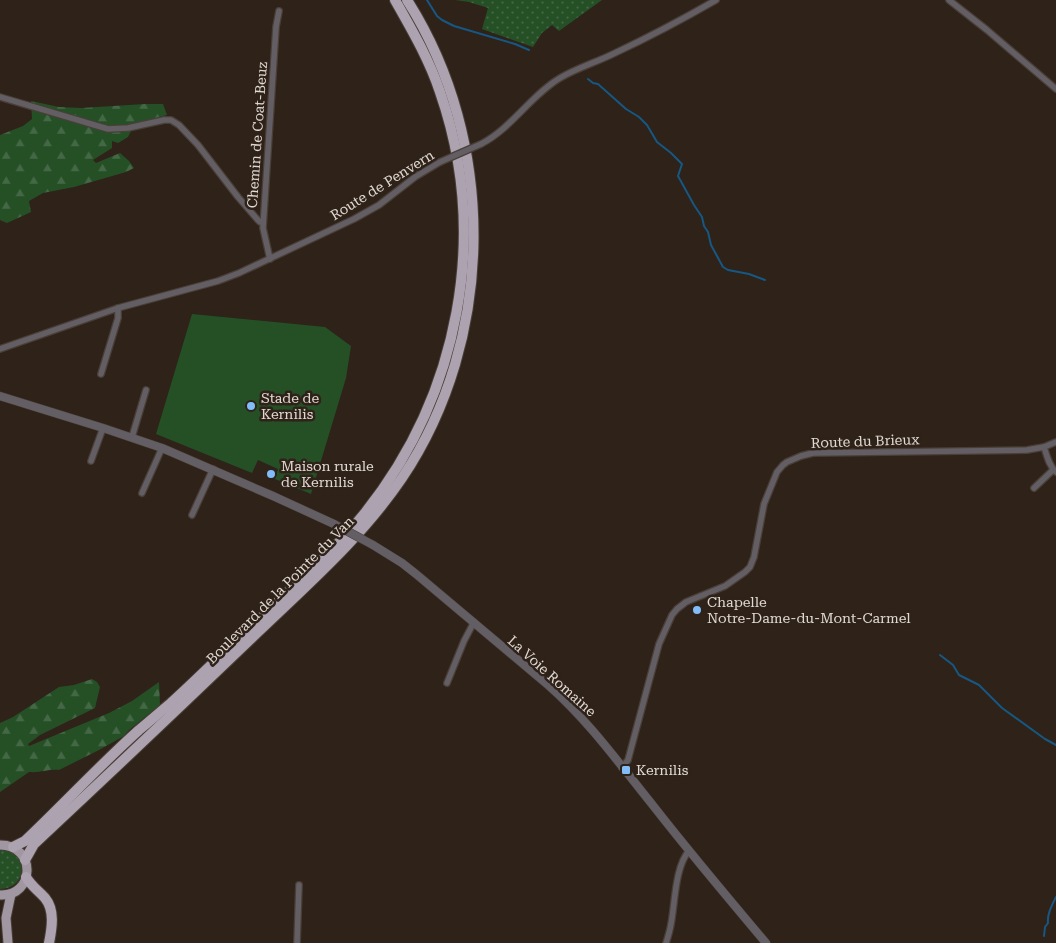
<svg xmlns="http://www.w3.org/2000/svg" width="1056" height="943" font-family="'Roboto Serif',serif">
	<style>
		.grass { fill: url(#grass-dots) }
		.forest { fill: url(#forest-firs) }
		.pitch { fill: #255026 }
		.lines { fill: none; stroke-linecap: round; stroke-linejoin: round }
		.stream { stroke: #165883; stroke-width: 2 }
		.minor-casing { stroke: #4a3f37; stroke-width: 8 }
		.tertiary-casing { stroke: #4a3f37; stroke-width: 9 }
		.primary-casing { stroke: #4a3f37; stroke-width: 11 }
		.trunk-casing { stroke: #4a3f37; stroke-width: 12 }
		.minor { stroke: #625e64; stroke-width: 5.5 }
		.tertiary { stroke: #625e64; stroke-width: 8 }
		.primary { stroke: #a097a3; stroke-width: 9 }
		.trunk { stroke: #aca2b0; stroke-width: 10 }
		.minor-bridge-casing { stroke: #4a3f37; stroke-width: 8; stroke-linecap: butt }
		.tertiary-bridge-casing { stroke: #4a3f37; stroke-width: 9; stroke-linecap: butt }
		.minor-bridge { stroke: #625e64; stroke-width: 5.5 }
		.tertiary-bridge { stroke: #625e64; stroke-width: 8 }
		.poi-dot { fill: #80bdfa; stroke: #2e2219; stroke-width: 2 }
		.labels { text-anchor: middle; stroke-width: 5; stroke-linejoin: round; paint-order: stroke }
		.street-label { font-size: 14px; fill: #e0d8d2; stroke: #2e2219 }
		.poi-label { font-size: 14px; fill: #e0d8d2; stroke: #2e2219; text-anchor: start }
	</style>
	<defs>
		<pattern id="grass-dots" width="8" height="8" patternUnits="userSpaceOnUse" patternTransform="scale(1.25)"><rect width="8" height="8" fill="#255026"/><path d="M2 2h.1M6 6h.1" fill="none" stroke="#446845" stroke-width="1.8" stroke-linecap="round"/></pattern>
		<pattern id="forest-firs" width="22" height="20" patternUnits="userSpaceOnUse" patternTransform="scale(1.25)"><rect width="22" height="20" fill="#255026"/><path d="M5 1l3.5 6h-7zM16 11l3.5 6h-7z" fill="#446845"/></pattern>
	</defs>
	<rect width="100%" height="100%" fill="#2e2219"/>
	<g class="grass">
		<polygon points="455,0 602,0 559,31 552,25 542,33 533,47 482,29 488,8 469,2"/>
		<path d="M0,850C29,849 29,889 0,889Z"/>
	</g>
	<g class="forest">
		<polygon points="31,101 59,107 81,108 145,104 163,104 167,115 141,122 132,129 128,137 118,143 112,141 112,148 93,160 96,163 120,153 129,161 134,168 126,172 74,187 43,193 29,201 31,212 7,223 0,220 0,135 23,126 32,119"/>
		<path d="M92,679L97,682L100,687L95,708L40,735L28,744L29,746L109,713L132,701L159,682L160,705L129,730L124,736L99,750L59,770C48,769 41,773 29,772L0,792V723L13,717L59,687L74,685Z"/>
	</g>
	<polygon class="pitch" points="192,314 325,327 351,346 346,378 311,494 275,479 278,469 258,460 252,473 156,434"/>
	<g class="lines">
		<g class="stream">
			<polyline points="427,0 437,16 442,20 454,26 515,44 529,50"/>
			<polyline points="588,79 593,83 598,84 626,109 639,117 647,125 657,142 671,153 682,164 678,176 694,205 702,217 704,226 708,232 711,245 723,267 728,270 749,274 765,280"/>
			<polyline points="940,655 953,665 959,675 979,685 1002,708 1045,739 1056,745"/>
			<path d="M1044,936L1045,927L1048,923C1047,914 1052,905 1056,897"/>
		</g>
		<defs>
			<g id="minor">
				<polyline points="949,0 987,30 1056,89"/>
				<polyline points="0,97 108,129 128,128 164,120 171,120 179,125 198,145 238,197 257,219 260,222 263,223"/>
				<path d="M481,144C512,128 530,96 560,78C577,68 597,62 615,53C649,37 683,19 716,0"/>
				<polyline points="270,259 263,228 276,27 279,11"/>
				<polyline points="0,349 118,308 218,281 239,273 354,219 379,205 415,177 440,162"/>
				<polyline points="101,374 118,318 118,308"/>
				<polyline points="132,437 146,390"/>
				<path d="M1044,447C1047,456 1049,466 1056,472"/>
				<polyline points="91,461 103,428"/>
				<polyline points="1034,488 1053,470"/>
				<polyline points="142,493 162,448"/>
				<polyline points="192,515 213,469"/>
				<polyline points="447,683 464,641 474,622"/>
				<polyline points="622,768 628,760 659,644 672,615 677,609 686,602 725,586 745,572 750,567 754,557 764,504 777,472 783,465 787,462 801,456 813,453 1027,450 1044,447 1056,442"/>
				<polyline points="297,943 299,885"/>
				<path d="M666,943C668,937 670,930 671,924C675,904 675,866 689,851"/>
			</g>
			<g id="tertiary">
				<polyline points="0,396 103,428 162,448 273,496 334,524"/>
				<path d="M373,545L402,563L416,574L548,685C589,721 621,766 655,808C691,854 728,898 766,943"/>
			</g>
			<g id="primary">
				<path d="M0,845C37,845 35,897 0,895"/>
				<polyline points="8,943 6,918 11,894"/>
			</g>
			<g id="trunk">
				<path d="M13,847L25,841C64,804 100,765 139,730C150,721 160,712 171,703C202,675 232,644 264,615C298,582 335,550 365,513C459,395 490,236 440,92C429,59 412,30 395,0"/>
				<path d="M25,860L34,844C109,774 184,703 258,632C309,583 362,537 402,478C496,338 497,141 407,0"/>
				<path d="M26,877C32,887 38,890 45,898C55,910 52,928 49,943"/>
			</g>
		</defs>
		<use href="#minor" class="minor-casing"/>
		<use href="#tertiary" class="tertiary-casing"/>
		<use href="#primary" class="primary-casing"/>
		<use href="#trunk" class="trunk-casing"/>
		<use href="#minor" class="minor"/>
		<use href="#tertiary" class="tertiary"/>
		<use href="#primary" class="primary"/>
		<use href="#trunk" class="trunk"/>
		<defs>
			<polyline id="minor-bridge" points="440,162 481,144"/>
			<polyline id="tertiary-bridge" points="334,524 373,545"/>
		</defs>
		<use href="#minor-bridge" class="minor-bridge-casing"/>
		<use href="#tertiary-bridge" class="tertiary-bridge-casing"/>
		<use href="#minor-bridge" class="minor-bridge"/>
		<use href="#tertiary-bridge" class="tertiary-bridge"/>
	</g>
	<g class="poi-dot">
		<circle cx="251" cy="406" r="5"/>
		<circle cx="271" cy="474" r="5"/>
		<circle cx="697" cy="610" r="5"/>
		<rect x="621" y="765" width="10" height="10" rx="2.5"/>
	</g>
	<g class="labels">
		<g class="street-label">
			<text transform="translate(257 135) rotate(-86)" y="5">Chemin de Coat-Beuz</text>
			<text transform="translate(382 185) rotate(-32)" y="5">Route de Penvern</text>
			<text transform="translate(865 441) rotate(-2)" y="5">Route du Brieux</text>
			<text transform="translate(280 590) rotate(-45)" y="5">Boulevard de la Pointe du Van</text>
			<text transform="translate(552 676) rotate(42)" y="5">La Voie Romaine</text>
		</g>
		<g class="poi-label">
			<text x="261" y="403">Stade de<tspan x="261" dy="16">Kernilis</tspan></text>
			<text x="281" y="471">Maison rurale<tspan x="281" dy="16">de Kernilis</tspan></text>
			<text x="707" y="607">Chapelle<tspan x="707" dy="16">Notre-Dame-du-Mont-Carmel</tspan></text>
			<text x="636" y="775">Kernilis</text>
		</g>
	</g>
</svg>
